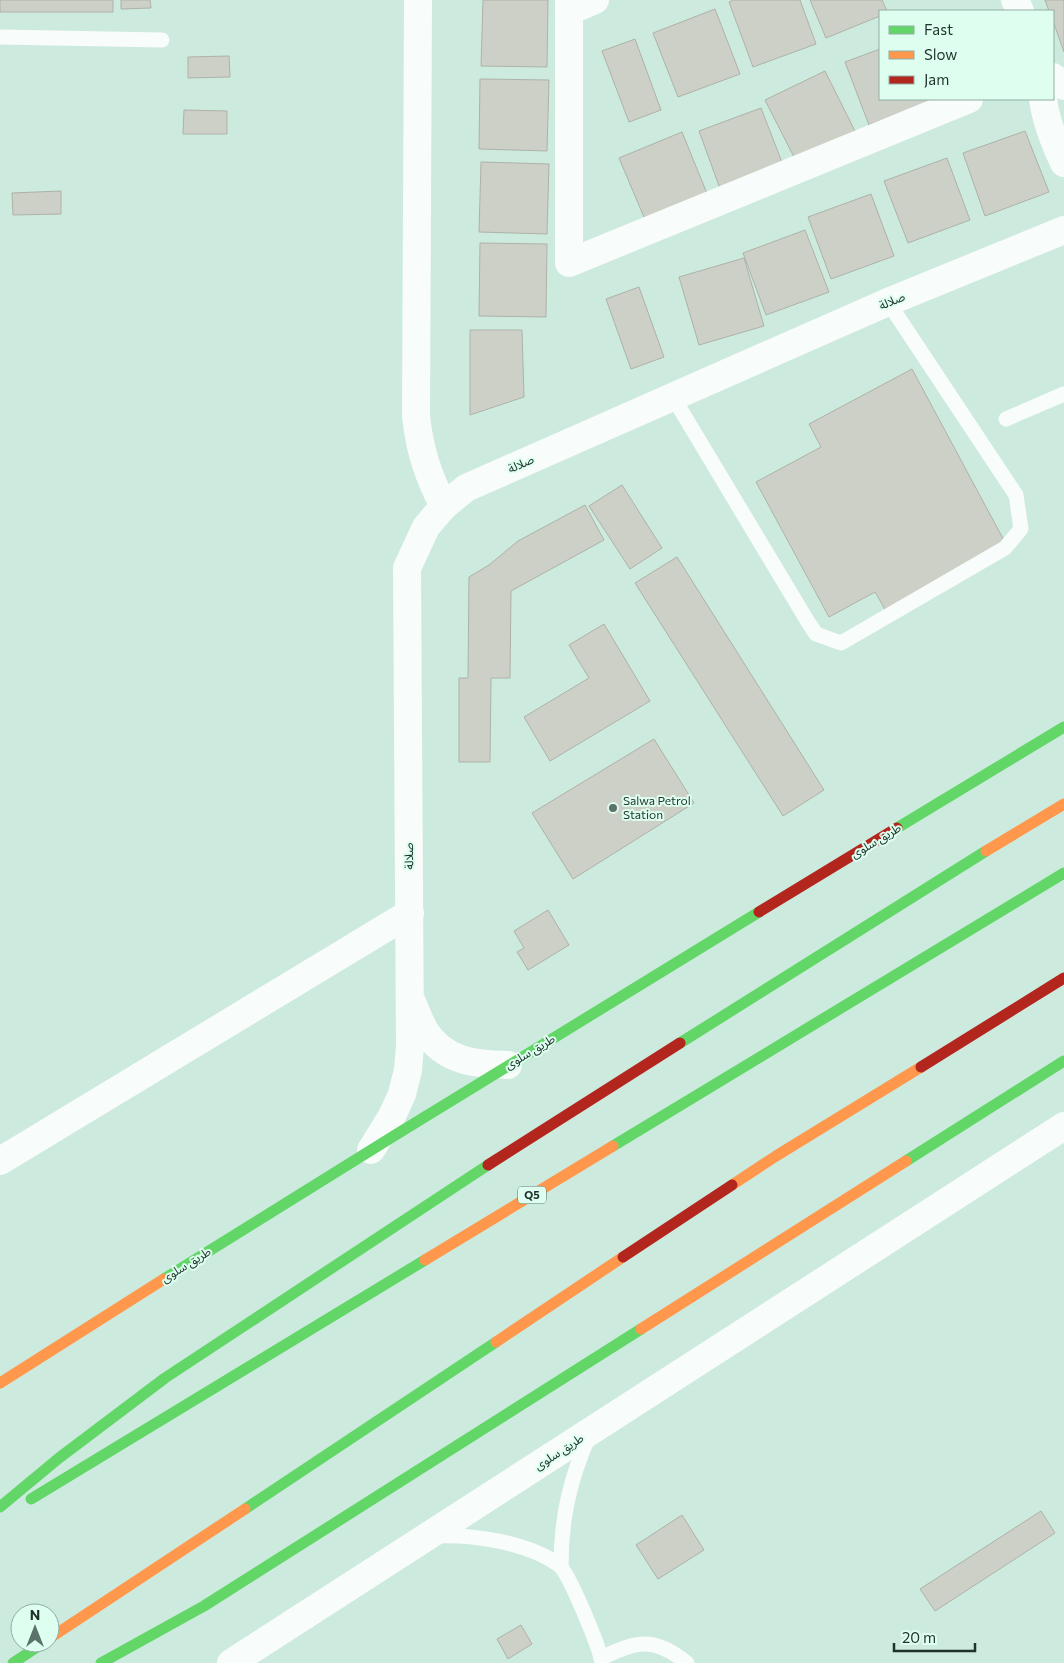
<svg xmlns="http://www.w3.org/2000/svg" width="1064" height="1663" font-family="Commissioner,'Noto Sans Arabic',sans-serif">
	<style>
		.building { fill: #ccd0c6; stroke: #aeb2a8 }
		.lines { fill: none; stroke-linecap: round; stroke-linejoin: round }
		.lane { stroke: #f8fcfa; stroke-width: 15 }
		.street { stroke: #f8fcfa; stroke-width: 28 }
		.fast { stroke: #63d668; stroke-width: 11 }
		.slow { stroke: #ff974d; stroke-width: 11 }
		.jam { stroke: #b3261e; stroke-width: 11 }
		.poi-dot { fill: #5b736a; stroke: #defef0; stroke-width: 2 }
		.labels { text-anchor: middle; stroke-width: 4; stroke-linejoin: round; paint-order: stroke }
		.shield { fill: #defef0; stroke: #587066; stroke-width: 1 }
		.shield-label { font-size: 11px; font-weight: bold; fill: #1e332b }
		.street-label { font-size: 12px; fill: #1e332b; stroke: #defef0 }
		.poi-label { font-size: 12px; fill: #1e332b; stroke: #defef0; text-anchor: start }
	</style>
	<rect width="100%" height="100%" fill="#cdeade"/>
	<g class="building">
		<rect x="0" y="0" width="113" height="12"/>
		<polygon points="121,0 150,0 151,8 121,9"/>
		<polygon points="483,0 548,0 547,67 481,66"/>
		<polygon points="733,0 800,0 816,44 753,67 729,2"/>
		<polygon points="810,0 882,0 887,11 880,11 880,16 826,38"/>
		<polygon points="1045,0 1064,0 1064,52 1053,21 1053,11 1049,11"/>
		<polygon points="715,9 740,74 678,97 653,33"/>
		<polygon points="635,39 661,110 629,122 602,51"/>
		<polygon points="880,49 880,99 931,99 932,101 869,125 845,62"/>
		<polygon points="229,56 230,77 188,78 188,57"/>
		<polygon points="825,71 855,131 796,161 765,100"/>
		<polygon points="480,79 549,80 547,151 479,149"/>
		<polygon points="761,108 785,170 722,194 699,131"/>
		<polygon points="184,110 227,111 227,134 183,134"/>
		<polygon points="1025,131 1049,192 985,216 963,153"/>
		<polygon points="682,132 708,196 646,222 619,158"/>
		<polygon points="947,158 970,220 908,243 884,181"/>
		<polygon points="481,162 549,164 547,234 479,232"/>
		<polygon points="61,191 61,214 13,215 12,193"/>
		<polygon points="871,194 894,256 831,279 808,217"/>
		<polygon points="805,230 829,292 766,315 743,253"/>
		<polygon points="480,243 547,244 546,317 479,316"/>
		<polygon points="744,258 764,326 699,345 679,277"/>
		<polygon points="639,287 664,357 631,369 606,299"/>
		<polygon points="470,330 522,330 524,397 470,415"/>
		<polygon points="912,369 1007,546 886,611 875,592 829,617 756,482 821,447 809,424"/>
		<polygon points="622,485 662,548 630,569 589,506"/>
		<polygon points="585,505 604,540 511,591 510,678 491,678 490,762 459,762 459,678 468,678 469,577 489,565 518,541"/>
		<polygon points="677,557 824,790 783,816 635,583"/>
		<polygon points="604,624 650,701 550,761 524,717 589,678 569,645"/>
		<polygon points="654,739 694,803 573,879 532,813"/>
		<polygon points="548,910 569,945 528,970 517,952 524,948 514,931"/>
		<polygon points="1041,1511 1055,1533 935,1611 920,1589"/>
		<polygon points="682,1515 704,1550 658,1579 636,1545"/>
		<polygon points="521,1625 532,1644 508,1659 497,1639"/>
	</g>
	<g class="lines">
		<g class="lane">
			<polyline points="0,37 162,40"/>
			<polyline points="673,397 808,622 816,634 841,643 1005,548 1021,529 1016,495 888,302"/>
			<polyline points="1006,419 1064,394"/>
			<path d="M434,1536C471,1534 528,1542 559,1565C569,1573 600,1648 602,1663"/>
			<path d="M561,1566C561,1518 570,1478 590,1434"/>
			<path d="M601,1658C637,1641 654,1636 687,1663"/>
		</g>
		<g class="street">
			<path d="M418,0L416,415C419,449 428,477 444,506"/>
			<polyline points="569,0 569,263 969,99"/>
			<polyline points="1015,0 1020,11"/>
			<polyline points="569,11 595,0"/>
			<polyline points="1053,77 1064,86"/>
			<path d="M1043,99C1046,122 1054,142 1064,163"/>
			<path d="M412,1002C416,1012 420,1022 425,1031C445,1062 475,1064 508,1065"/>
			<polyline points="371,1150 392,1116 402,1094 408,1070 410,1046 407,568 426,527 444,506 466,488 888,302 1064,230"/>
			<polyline points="0,1161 410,913"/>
			<polyline points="231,1663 1064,1126"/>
		</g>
		<g class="fast">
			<polyline points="897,828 1064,727"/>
			<polyline points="680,1043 986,851"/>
			<polyline points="613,1146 1064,873"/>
			<polyline points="906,1161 1064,1061"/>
			<polyline points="164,1279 397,1134 759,912"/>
			<polyline points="31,1499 425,1260"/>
			<polyline points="0,1507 59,1458 165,1378 488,1165"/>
			<polyline points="245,1509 496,1342"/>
			<polyline points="13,1663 43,1643"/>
			<polyline points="101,1663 204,1606 641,1329"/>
		</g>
		<g class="slow">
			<polyline points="986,851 1064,804"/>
			<polyline points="732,1185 776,1156 921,1067"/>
			<polyline points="425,1260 613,1146"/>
			<polyline points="641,1329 906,1161"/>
			<polyline points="496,1342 623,1257"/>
			<polyline points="0,1383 164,1279"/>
			<polyline points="50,1638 245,1509"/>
		</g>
		<g class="jam">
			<polyline points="759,912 897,828"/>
			<polyline points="921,1067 1064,978"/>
			<polyline points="488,1165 680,1043"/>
			<polyline points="623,1257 732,1185"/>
		</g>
	</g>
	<circle class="poi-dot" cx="613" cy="808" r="5"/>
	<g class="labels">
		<rect class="shield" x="518" y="1186.5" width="28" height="17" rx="4"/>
		<g class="shield-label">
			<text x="532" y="1199">Q5</text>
		</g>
		<g class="street-label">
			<text transform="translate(892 301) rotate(-23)" y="4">صلالة</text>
			<text transform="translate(521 464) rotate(-24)" y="4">صلالة</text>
			<text transform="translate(876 841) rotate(-31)" y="4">طريق سلوى</text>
			<text transform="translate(409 856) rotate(-91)" y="4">صلالة</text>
			<text transform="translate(530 1052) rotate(-31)" y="4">طريق سلوى</text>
			<text transform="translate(186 1265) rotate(-32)" y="4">طريق سلوى</text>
			<text transform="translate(559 1452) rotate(-33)" y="4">طريق سلوى</text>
		</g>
		<g class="poi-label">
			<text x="623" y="805">Salwa Petrol<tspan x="623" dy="14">Station</tspan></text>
		</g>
	</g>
	<rect x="879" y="10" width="175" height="90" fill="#defef0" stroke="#91ada1"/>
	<rect x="889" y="26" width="25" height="8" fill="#63d668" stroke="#91ada1"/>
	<text x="924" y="35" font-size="15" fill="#1e332b">Fast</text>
	<rect x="889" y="51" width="25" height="8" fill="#ff974d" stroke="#91ada1"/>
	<text x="924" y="60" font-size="15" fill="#1e332b">Slow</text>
	<rect x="889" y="76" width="25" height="8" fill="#b3261e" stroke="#91ada1"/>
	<text x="924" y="85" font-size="15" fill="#1e332b">Jam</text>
	<g transform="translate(35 1628)"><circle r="24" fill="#defef0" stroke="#91ada1"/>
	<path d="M0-4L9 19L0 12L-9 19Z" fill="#5b736a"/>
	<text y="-8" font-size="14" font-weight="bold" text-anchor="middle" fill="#1e332b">N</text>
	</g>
	<path d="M894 1643v8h81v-8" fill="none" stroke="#1e332b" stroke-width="2.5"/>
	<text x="902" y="1643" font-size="15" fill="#1e332b" stroke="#defef0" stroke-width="4" paint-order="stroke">20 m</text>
</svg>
